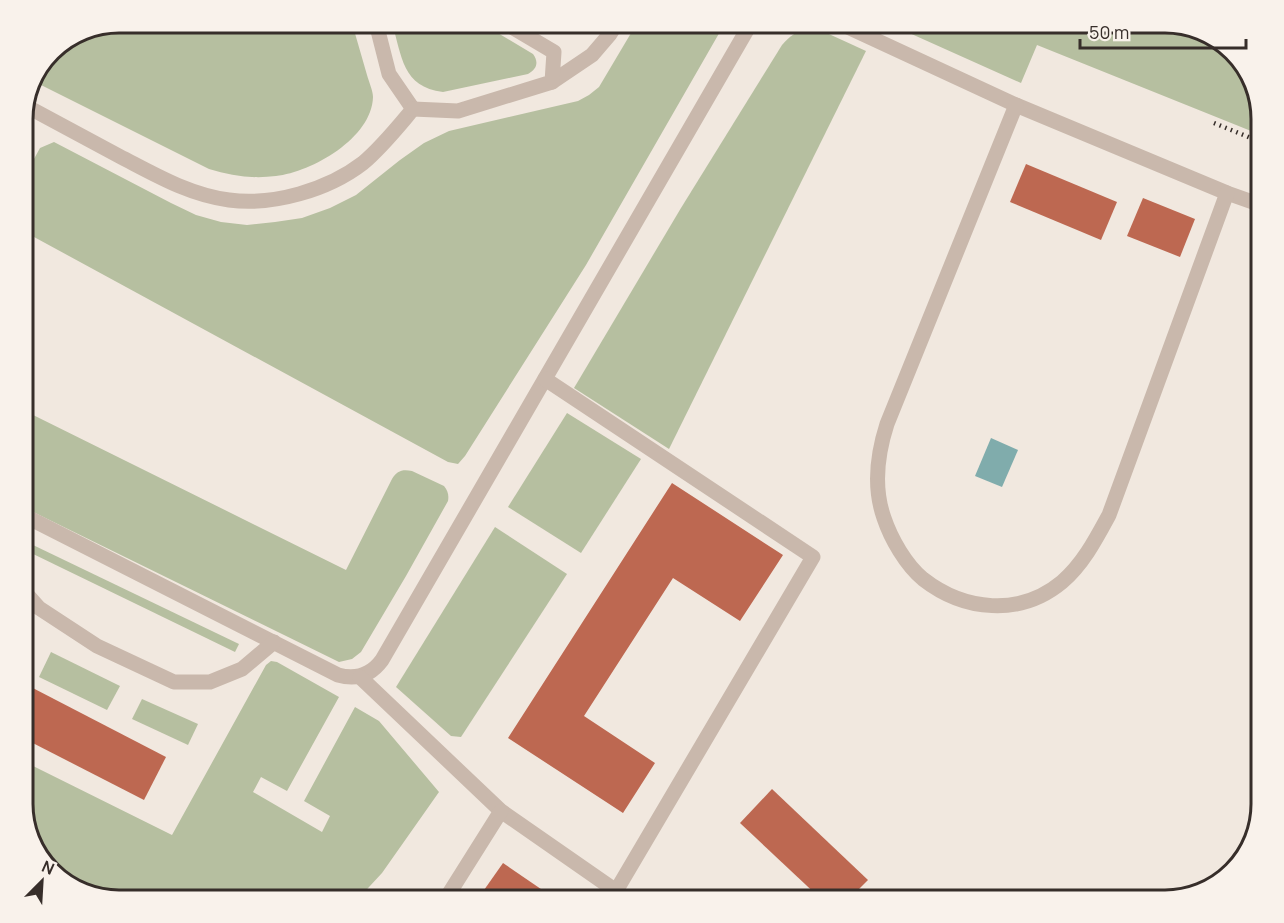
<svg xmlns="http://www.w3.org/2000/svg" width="1284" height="923" font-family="Manrope,sans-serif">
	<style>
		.green { fill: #b6bfa0 }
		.water { fill: #80acac }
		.building { fill: #bd6851 }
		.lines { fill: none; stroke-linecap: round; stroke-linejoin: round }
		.minor { stroke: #c9b8ac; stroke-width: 15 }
		.rail { stroke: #372e2a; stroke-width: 4.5; stroke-dasharray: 1.5 4.5; stroke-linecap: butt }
		.rim { fill: none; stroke: #372e2a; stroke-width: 3 }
	</style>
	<rect width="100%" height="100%" fill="#f1e8df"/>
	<g class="green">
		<path d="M119,23H352C357,40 362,58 367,75C369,82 373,91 373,97C372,138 312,172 276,176C253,179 231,176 209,169L37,83L55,47Z"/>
		<path d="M392,23H481L533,54C539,62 537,69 528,74L443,92C402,87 402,56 392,23Z"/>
		<polygon points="637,23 725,23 586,265 465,456 458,464 448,462 23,231 23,179 40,148 54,142 171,203 196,215 221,222 247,225 275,222 302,218 330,208 356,195 400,160 424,143 449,131 578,101 589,95 599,87"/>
		<polygon points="887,23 1166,23 1224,42 1251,76 1261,118 1261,135 1037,45 1021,83"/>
		<path d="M808,29H818L866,51L669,449L574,388L681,208L782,45C790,36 796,31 808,29Z"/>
		<path d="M23,410L346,570L392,479C397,471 402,469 412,471L444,486C448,491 449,495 448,501L406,576L361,652L352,659L339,662L23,507Z"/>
		<polygon points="567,413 641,459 581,553 508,507"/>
		<polygon points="495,527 567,574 461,737 451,736 396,687"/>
		<polygon points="33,545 239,644 235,652 29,552"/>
		<polygon points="51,652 120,686 107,710 39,677"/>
		<polygon points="271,661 277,662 339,697 287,791 261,777 253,792 322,832 330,816 304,801 355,707 379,721 439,792 382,873 357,900 118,900 60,881 35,852 23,810 23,761 172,835 266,665"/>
		<polygon points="142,699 198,724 188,745 132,719"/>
	</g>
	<polygon class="water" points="991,438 1018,450 1002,487 975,476"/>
	<g class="building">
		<polygon points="1026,164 1117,202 1101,240 1010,202"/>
		<polygon points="1143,198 1195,219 1180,257 1127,236"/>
		<polygon points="672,483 783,555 740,621 673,578 584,716 655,763 623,813 508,738"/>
		<polygon points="27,685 166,757 144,800 23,738 23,695"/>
		<polygon points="772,789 868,880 848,900 822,900 740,823"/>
		<polygon points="503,863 557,900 477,900"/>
	</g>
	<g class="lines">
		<g class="minor">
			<polyline points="376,23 389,74 413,109"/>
			<polyline points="839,23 1016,105 1227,193 1261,205"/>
			<polyline points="552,82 592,55 610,34 617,23"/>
			<path d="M1016,105L887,424C877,455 873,487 884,518C891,539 906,565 923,579C964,611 1020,617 1062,582C1083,564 1096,539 1109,515L1227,193"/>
			<path d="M26,106C57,123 88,139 119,156C154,174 189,195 229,200C273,206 328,190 363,163C382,147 397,128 413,109"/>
			<polyline points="413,109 458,111 552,82 554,52 505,23"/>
			<path d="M23,515L338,675C356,680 371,675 382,660L751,23"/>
			<polyline points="23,590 39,608 97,646 174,682 210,682 242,669 274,642"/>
			<polyline points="360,677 501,811 616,891 813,557 545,379"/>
			<polyline points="445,900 501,811"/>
		</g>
		<polyline class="rail" points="1214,123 1261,142"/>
	</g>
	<path d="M0 0H1284V923H0ZM119 33H1165A86 86 0 0 1 1251 119V804A86 86 0 0 1 1165 890H119A86 86 0 0 1 33 804V119A86 86 0 0 1 119 33Z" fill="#f9f2eb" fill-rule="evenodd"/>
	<path class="rim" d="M119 33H1165A86 86 0 0 1 1251 119V804A86 86 0 0 1 1165 890H119A86 86 0 0 1 33 804V119A86 86 0 0 1 119 33Z"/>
	<g transform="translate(42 881) rotate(24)" stroke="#f9f2eb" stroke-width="4.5" paint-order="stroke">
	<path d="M0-4.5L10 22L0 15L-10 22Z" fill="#372e2a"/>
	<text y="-9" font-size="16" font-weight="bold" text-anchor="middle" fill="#372e2a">N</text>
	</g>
	<path d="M1080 39v9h166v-9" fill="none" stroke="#372e2a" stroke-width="3"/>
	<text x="1089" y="39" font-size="18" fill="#372e2a" stroke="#f9f2eb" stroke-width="4.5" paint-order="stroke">50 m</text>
</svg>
